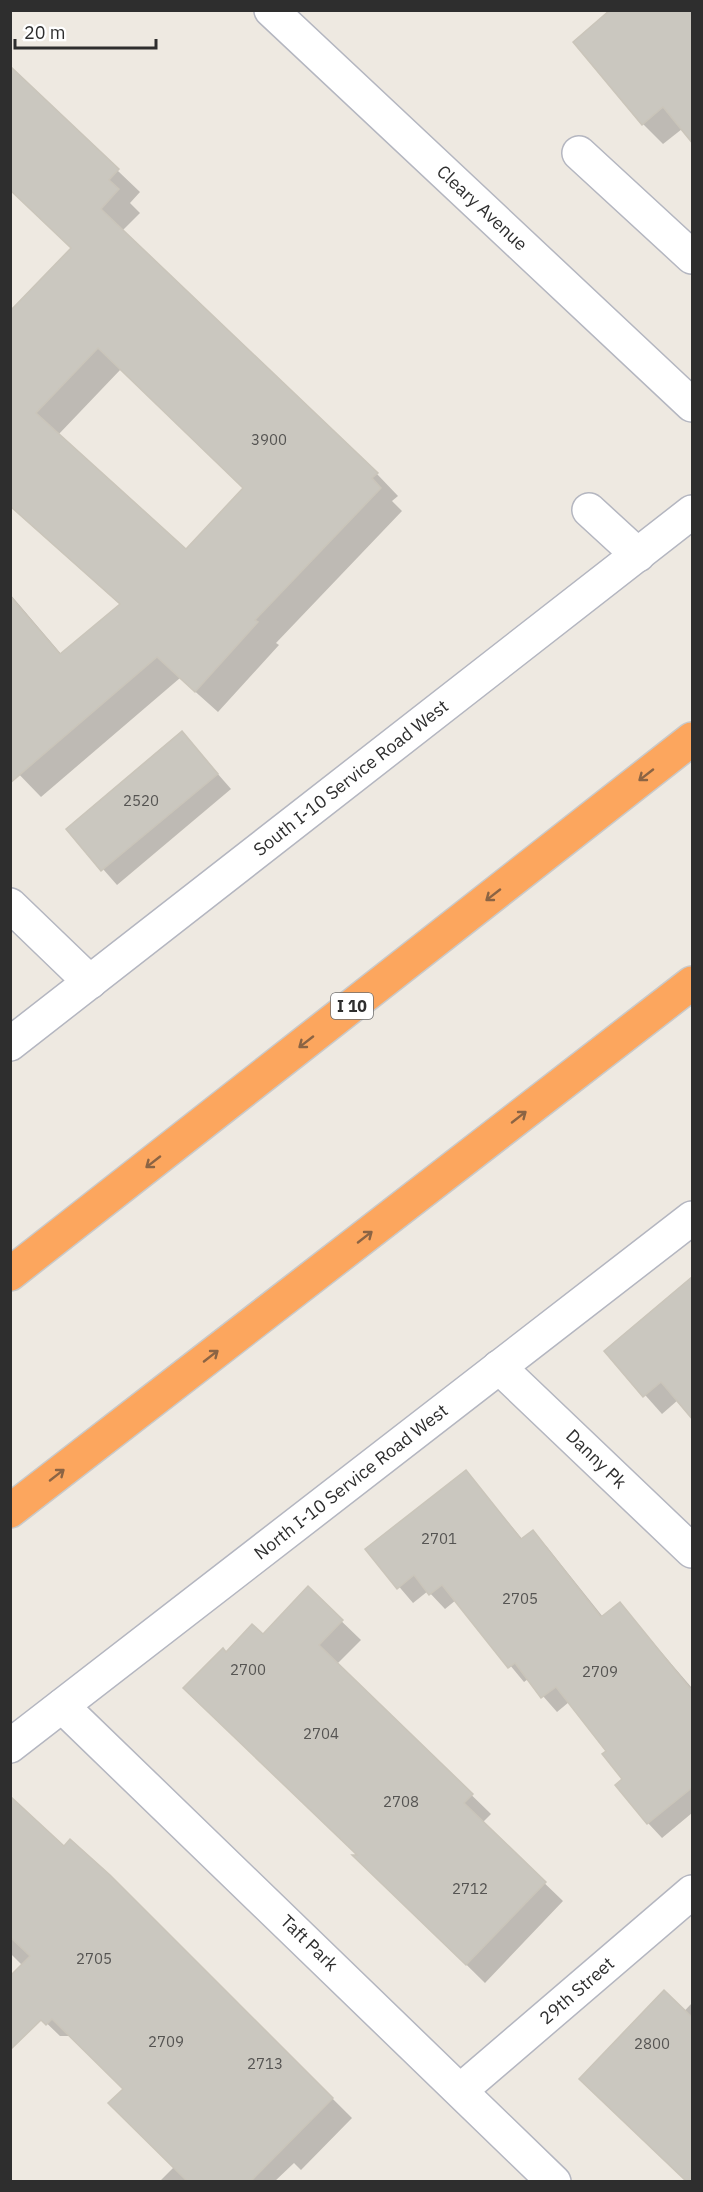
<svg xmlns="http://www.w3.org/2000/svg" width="703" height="2192" font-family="'IBM Plex Sans',sans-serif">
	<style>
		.shadow { fill: #0003; fill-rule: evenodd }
		.building { fill: #cac7bf; stroke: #cac5ba; stroke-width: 1.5; fill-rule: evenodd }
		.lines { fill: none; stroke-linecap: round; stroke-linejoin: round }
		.minor-casing { stroke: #b4b6c0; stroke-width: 36 }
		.highway-casing { stroke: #c9c9c9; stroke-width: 36 }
		.minor { stroke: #fff; stroke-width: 33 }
		.highway { stroke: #fca65e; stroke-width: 33 }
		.oneway { stroke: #8b6444 }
		.labels { text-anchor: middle; stroke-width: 6; stroke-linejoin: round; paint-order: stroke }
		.number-label { font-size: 15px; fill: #555452 }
		.shield { fill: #fff; stroke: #6d6d6d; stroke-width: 1.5 }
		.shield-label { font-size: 16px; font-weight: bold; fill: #2e2e2e }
		.street-label { font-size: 18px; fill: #2e2e2e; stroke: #fff }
	</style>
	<rect width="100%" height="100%" fill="#eee9e1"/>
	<g class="shadow">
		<polygon points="612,10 682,129 663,144 643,124"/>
		<path d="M10,68L140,192L130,203L140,213L122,231L377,474L398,496L392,501L402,511L276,643L279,645L218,712L180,678L41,797L10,765V594L62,655L121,605L10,506L73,248ZM121,369L245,488L186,551L58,435Z"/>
		<polygon points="182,733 231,789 117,885 68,829"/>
		<polygon points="692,1295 678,1400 662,1414 606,1351"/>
		<polygon points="466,1472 523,1540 533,1532 547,1547 603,1617 620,1604 692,1688 692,1813 662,1838 648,1823 608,1751 569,1702 557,1712 528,1679 524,1682 456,1600 445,1609 428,1591 413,1603 367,1549"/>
		<polygon points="308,1589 361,1640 337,1664 491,1814 482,1823 563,1901 485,1983 356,1856 359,1856 226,1654 263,1636"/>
		<polygon points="10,1828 64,1848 109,1876 352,2118 301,2170 294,2163 274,2182 159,2182 174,2167 125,2089 72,2036 60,2036 10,1988 23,1966 10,1953"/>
		<polygon points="692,2003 692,2182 687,2182 601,2099"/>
	</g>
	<g class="building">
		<polygon points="610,10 693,10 693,144 663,107 642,125 573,42"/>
		<path d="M10,66L119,169L109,180L119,189L101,209L378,473L372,478L381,488L255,620L258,622L195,692L157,657L10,783V596L60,654L120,604L10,506V311L71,248L10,190ZM98,348L243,488L186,549L36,413Z"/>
		<polygon points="182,731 218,774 101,871 66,829"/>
		<polygon points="693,1276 693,1420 661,1382 643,1397 604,1351"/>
		<polygon points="466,1470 521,1539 533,1530 601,1617 620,1602 693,1692 693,1787 647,1824 615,1785 622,1779 602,1754 606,1751 556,1687 541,1698 515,1663 508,1668 442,1585 429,1595 414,1575 397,1589 365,1549"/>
		<polygon points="308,1586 343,1620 319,1645 473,1794 464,1803 546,1882 466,1965 352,1855 357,1855 183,1688 223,1648 226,1652 252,1624 263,1634"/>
		<polygon points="10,1796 64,1846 70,1839 110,1875 333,2098 251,2181 187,2181 108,2103 123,2089 52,2019 46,2025 41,2020 10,2050 10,1976 30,1956 10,1937"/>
		<polygon points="664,1990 693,2018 693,2181 686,2181 579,2079"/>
	</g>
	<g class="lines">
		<defs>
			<g id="minor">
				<polyline points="271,10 692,405"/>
				<polyline points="579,153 692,257"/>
				<polyline points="589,510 638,555"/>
				<polyline points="10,905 90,982"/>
				<polyline points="10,1044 692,512"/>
				<polyline points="499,1367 692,1551"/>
				<polyline points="62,1706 554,2182"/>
				<polyline points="10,1746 692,1218"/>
				<polyline points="461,2090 692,1892"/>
			</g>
			<g id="highway">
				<polyline points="10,1274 692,739"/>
				<polyline points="10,1511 692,983"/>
			</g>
		</defs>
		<use href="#minor" class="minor-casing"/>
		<use href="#highway" class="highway-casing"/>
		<use href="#minor" class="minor"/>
		<use href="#highway" class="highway"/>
	</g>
	<defs><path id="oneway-shaft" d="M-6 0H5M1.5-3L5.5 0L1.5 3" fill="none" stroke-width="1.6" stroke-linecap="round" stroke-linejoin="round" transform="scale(1.5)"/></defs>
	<g class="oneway">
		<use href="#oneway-shaft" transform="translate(646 775) rotate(142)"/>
		<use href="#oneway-shaft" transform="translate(493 895) rotate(142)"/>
		<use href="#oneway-shaft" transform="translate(306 1042) rotate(142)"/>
		<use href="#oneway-shaft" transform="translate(519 1117) rotate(-38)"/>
		<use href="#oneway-shaft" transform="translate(153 1162) rotate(142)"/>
		<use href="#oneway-shaft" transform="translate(365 1237) rotate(-38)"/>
		<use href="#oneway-shaft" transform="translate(211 1356) rotate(-38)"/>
		<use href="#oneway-shaft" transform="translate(57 1475) rotate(-38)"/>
	</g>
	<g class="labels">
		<g class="number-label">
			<text x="269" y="445">3900</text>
			<text x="141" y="806">2520</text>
			<text x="439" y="1544">2701</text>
			<text x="520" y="1604">2705</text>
			<text x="248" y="1675">2700</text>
			<text x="600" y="1677">2709</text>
			<text x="321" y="1739">2704</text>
			<text x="401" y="1807">2708</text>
			<text x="470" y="1894">2712</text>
			<text x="94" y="1964">2705</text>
			<text x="166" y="2047">2709</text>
			<text x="652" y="2049">2800</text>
			<text x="265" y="2069">2713</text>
		</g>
		<rect class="shield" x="331" y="993" width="42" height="26" rx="4.5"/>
		<g class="shield-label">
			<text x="352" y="1012">I 10</text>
		</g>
		<g class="street-label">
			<text transform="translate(482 208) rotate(43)" y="6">Cleary Avenue</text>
			<text transform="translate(351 778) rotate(-38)" y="6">South I-10 Service Road West</text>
			<text transform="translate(596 1459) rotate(44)" y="6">Danny Pk</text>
			<text transform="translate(351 1482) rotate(-38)" y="6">North I-10 Service Road West</text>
			<text transform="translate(309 1943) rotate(44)" y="6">Taft Park</text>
			<text transform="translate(577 1991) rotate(-41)" y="6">29th Street</text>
		</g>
	</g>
	<rect width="703" height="2192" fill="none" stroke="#2e2e2e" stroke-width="24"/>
	<path d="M15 39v9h141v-9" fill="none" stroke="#2e2e2e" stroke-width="3"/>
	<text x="24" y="39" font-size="18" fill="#2e2e2e" stroke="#ffffff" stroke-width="4.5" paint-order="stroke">20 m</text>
</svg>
